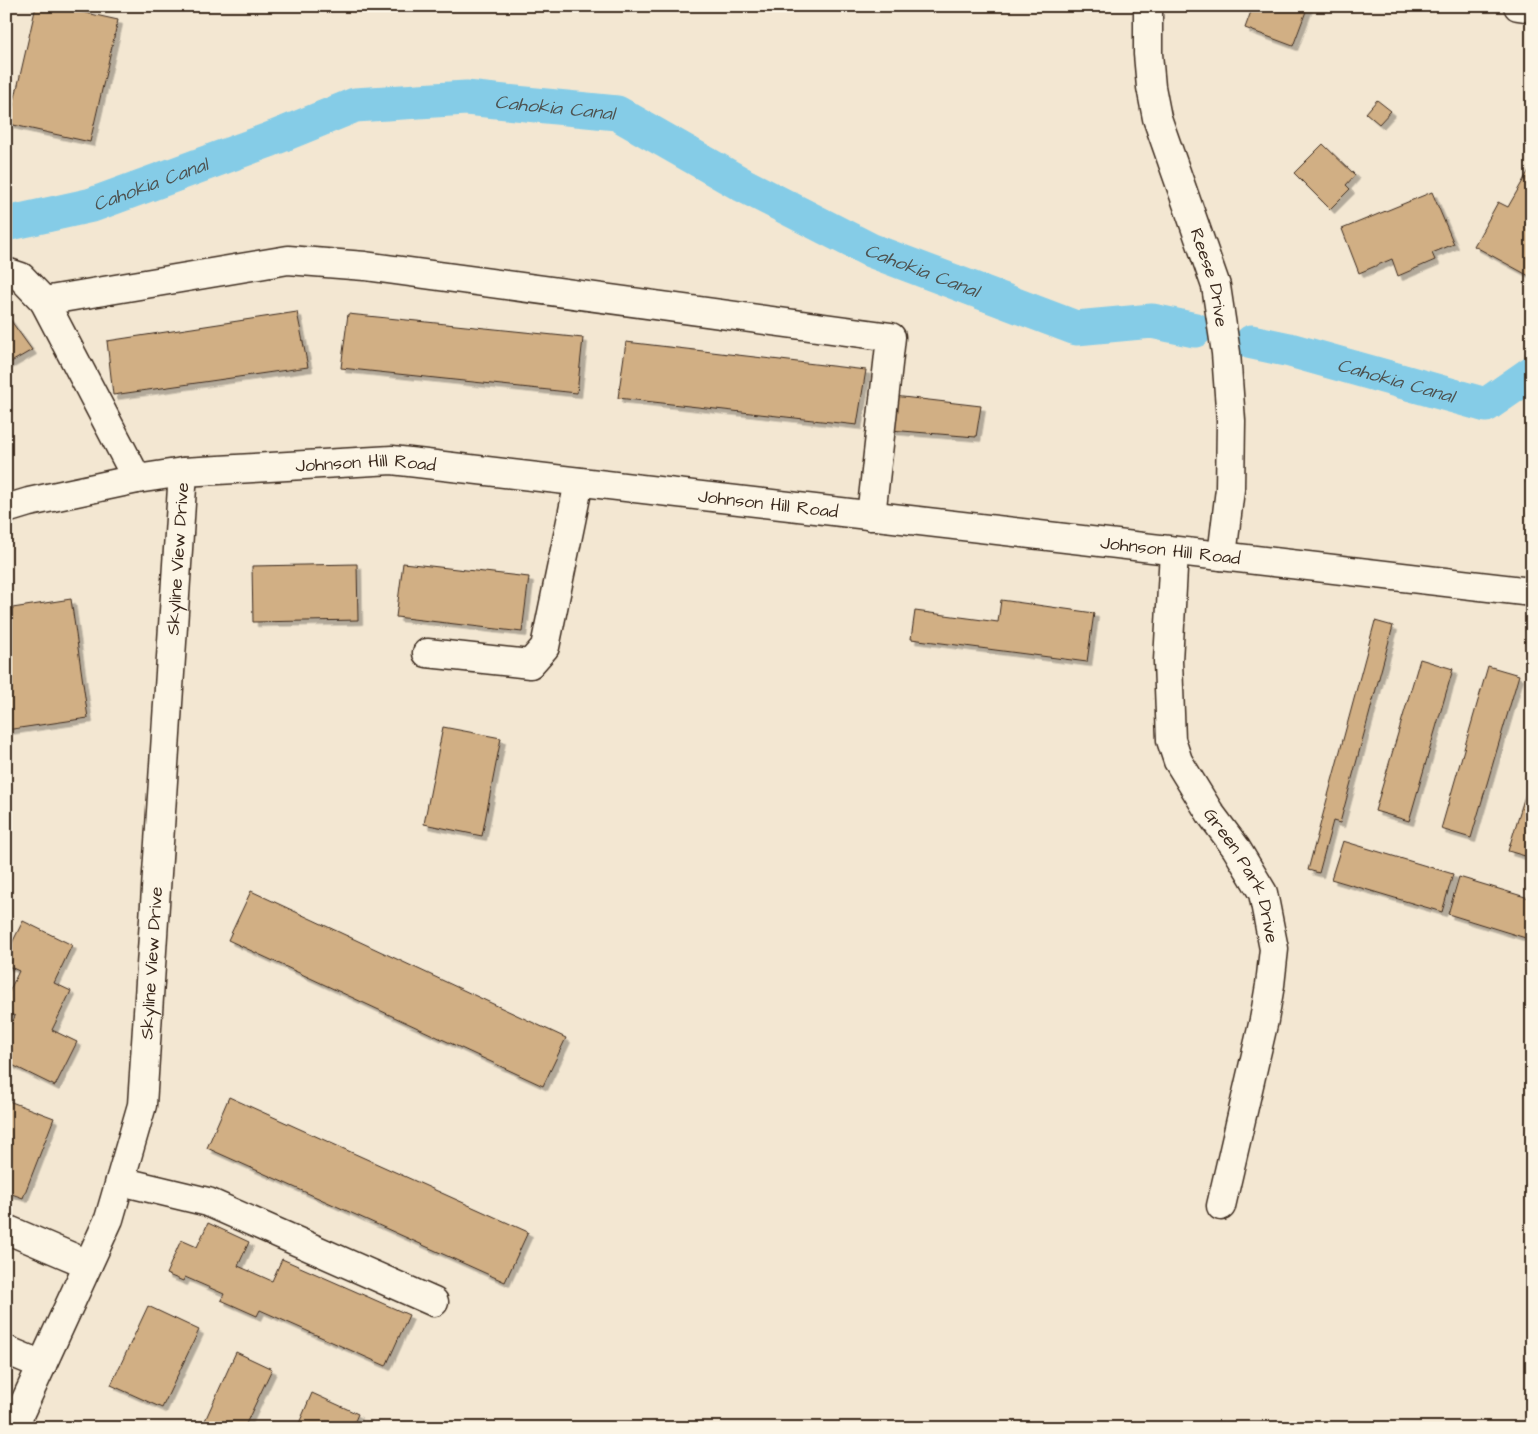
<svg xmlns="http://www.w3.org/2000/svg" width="1538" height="1434" font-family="'Architects Daughter',sans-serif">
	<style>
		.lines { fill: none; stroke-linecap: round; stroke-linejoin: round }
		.canal { stroke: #85cce7; stroke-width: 35 }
		.building { fill: #d1af84; stroke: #3b2a1e; filter: url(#shadow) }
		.minor-casing { stroke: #3b2a1e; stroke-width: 31 }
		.minor { stroke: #fcf5e5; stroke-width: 28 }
		.labels { text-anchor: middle; stroke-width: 4.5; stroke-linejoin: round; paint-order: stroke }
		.street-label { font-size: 18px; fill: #3b2a1e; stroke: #fcf5e5 }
		.water-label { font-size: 19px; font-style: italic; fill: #4e5250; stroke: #fcf5e5 }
	</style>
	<defs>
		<filter id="shadow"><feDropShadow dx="4.5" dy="4.5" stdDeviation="0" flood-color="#0004"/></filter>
	</defs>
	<rect width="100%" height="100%" fill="#f3e7d2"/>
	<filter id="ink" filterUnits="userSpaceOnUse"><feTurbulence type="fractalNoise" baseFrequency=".02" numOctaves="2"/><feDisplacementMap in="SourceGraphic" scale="10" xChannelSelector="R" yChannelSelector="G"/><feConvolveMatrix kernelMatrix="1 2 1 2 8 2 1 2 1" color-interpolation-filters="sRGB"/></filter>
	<g filter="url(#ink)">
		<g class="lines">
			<g class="canal">
				<path id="s1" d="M6,224L92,205L269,140L355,105L466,98L617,113L743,185L870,250L1076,328L1152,321L1195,330"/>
				<path id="s2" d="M1252,342L1290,350L1486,405L1532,373"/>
			</g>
		</g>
		<g class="building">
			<polygon points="36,6 55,6 118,20 90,142 9,124"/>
			<polygon points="1253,6 1308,6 1293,46 1245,28"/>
			<polygon points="1377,100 1391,111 1379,124 1366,113"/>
			<polygon points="1323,144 1355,175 1346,185 1350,189 1330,209 1294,173"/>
			<polygon points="1532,165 1532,275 1531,277 1474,246 1498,202 1508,207"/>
			<polygon points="1432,192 1454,244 1432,253 1435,260 1398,276 1392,259 1359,273 1342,229"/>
			<polygon points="297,312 308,367 113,395 107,341"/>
			<polygon points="6,314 32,350 6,365"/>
			<polygon points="348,314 583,338 577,393 341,368"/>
			<polygon points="626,342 866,370 857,425 618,398"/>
			<polygon points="894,396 981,406 976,437 890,430"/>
			<polygon points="1532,434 1532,483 1526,483"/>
			<polygon points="403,563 529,577 522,632 396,617"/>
			<polygon points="357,564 358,620 253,622 252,566"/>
			<polygon points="71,599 88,718 6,730 6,609"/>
			<polygon points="1001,600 1094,613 1087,662 911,639 915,611 998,622"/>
			<polygon points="1375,621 1393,626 1340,823 1333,821 1319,873 1308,870"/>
			<polygon points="1420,659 1453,669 1409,821 1375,811"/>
			<polygon points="1488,666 1519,675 1471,838 1441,829"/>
			<polygon points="443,727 501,738 482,836 424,824"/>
			<polygon points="1532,773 1532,858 1508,851"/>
			<polygon points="1343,841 1453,874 1442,912 1331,879"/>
			<polygon points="1459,877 1532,899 1532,940 1448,914"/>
			<polygon points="251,891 566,1038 543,1086 228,940"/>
			<polygon points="23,921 72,945 54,983 71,991 52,1030 77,1042 55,1086 6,1062 6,1035 15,1016 6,1012 6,998 19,971 6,965 6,955"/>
			<polygon points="229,1097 528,1232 505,1282 207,1148"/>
			<polygon points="6,1100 54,1118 23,1198 6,1192"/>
			<polygon points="208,1223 249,1242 238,1266 272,1281 282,1259 409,1315 386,1366 260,1310 257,1316 221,1300 224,1294 185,1277 183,1281 166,1274 181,1240 197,1247"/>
			<polygon points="148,1306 199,1330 162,1408 111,1385"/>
			<polygon points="236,1352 272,1369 244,1428 208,1428 203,1425"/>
			<polygon points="312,1393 358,1414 352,1428 297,1428"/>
		</g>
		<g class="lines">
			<defs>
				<g id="minor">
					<path id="s3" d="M1148,6V54L1151,87L1157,118L1216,286L1226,353L1231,421L1230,489L1222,556"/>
					<polyline points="1518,6 1532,8"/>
					<polyline points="6,272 21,277 44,301"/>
					<polyline points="137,479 44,301 288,260 365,266 891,337 871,516"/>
					<path id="s4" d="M6,509L29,502L137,479L183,472L392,460L1532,592"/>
					<path id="s5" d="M1174,551L1168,661L1171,740L1178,761L1210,813L1236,848L1263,893L1274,949L1270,985L1264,1020L1221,1206"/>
					<polyline points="427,653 530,664 545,647 579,482"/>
					<polyline points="120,1181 208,1202 434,1302"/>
					<polyline points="6,1229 88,1264"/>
					<polyline points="6,1350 42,1365"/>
					<path id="s6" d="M13,1428L109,1219L142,1105L183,472"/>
				</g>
			</defs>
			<use href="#minor" class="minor-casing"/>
			<use href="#minor" class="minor"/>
		</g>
	</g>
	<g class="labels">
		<g class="street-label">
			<text dy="6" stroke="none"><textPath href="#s3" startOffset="281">Reese Drive</textPath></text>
			<text dy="6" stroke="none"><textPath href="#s4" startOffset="364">Johnson Hill Road</textPath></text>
			<text dy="6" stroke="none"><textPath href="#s4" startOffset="769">Johnson Hill Road</textPath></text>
			<text dy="6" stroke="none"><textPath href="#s4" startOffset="1174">Johnson Hill Road</textPath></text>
			<text dy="6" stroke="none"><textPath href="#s6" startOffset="896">Skyline View Drive</textPath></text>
			<text dy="6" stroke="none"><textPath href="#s5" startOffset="344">Green Park Drive</textPath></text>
			<text dy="6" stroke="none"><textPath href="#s6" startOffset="491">Skyline View Drive</textPath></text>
		</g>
		<g class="water-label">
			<text dy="7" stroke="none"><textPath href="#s1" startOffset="570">Cahokia Canal</textPath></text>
			<text dy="7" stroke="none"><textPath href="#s1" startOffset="150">Cahokia Canal</textPath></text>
			<text dy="7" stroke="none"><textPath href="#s1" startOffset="976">Cahokia Canal</textPath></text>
			<text dy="7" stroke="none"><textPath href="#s2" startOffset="149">Cahokia Canal</textPath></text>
		</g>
	</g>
	<rect width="1538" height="1434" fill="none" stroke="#fcf5e5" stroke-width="25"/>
	<rect x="12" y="12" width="1513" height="1409" fill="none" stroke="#3b2a1e" stroke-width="2" filter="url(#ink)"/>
</svg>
